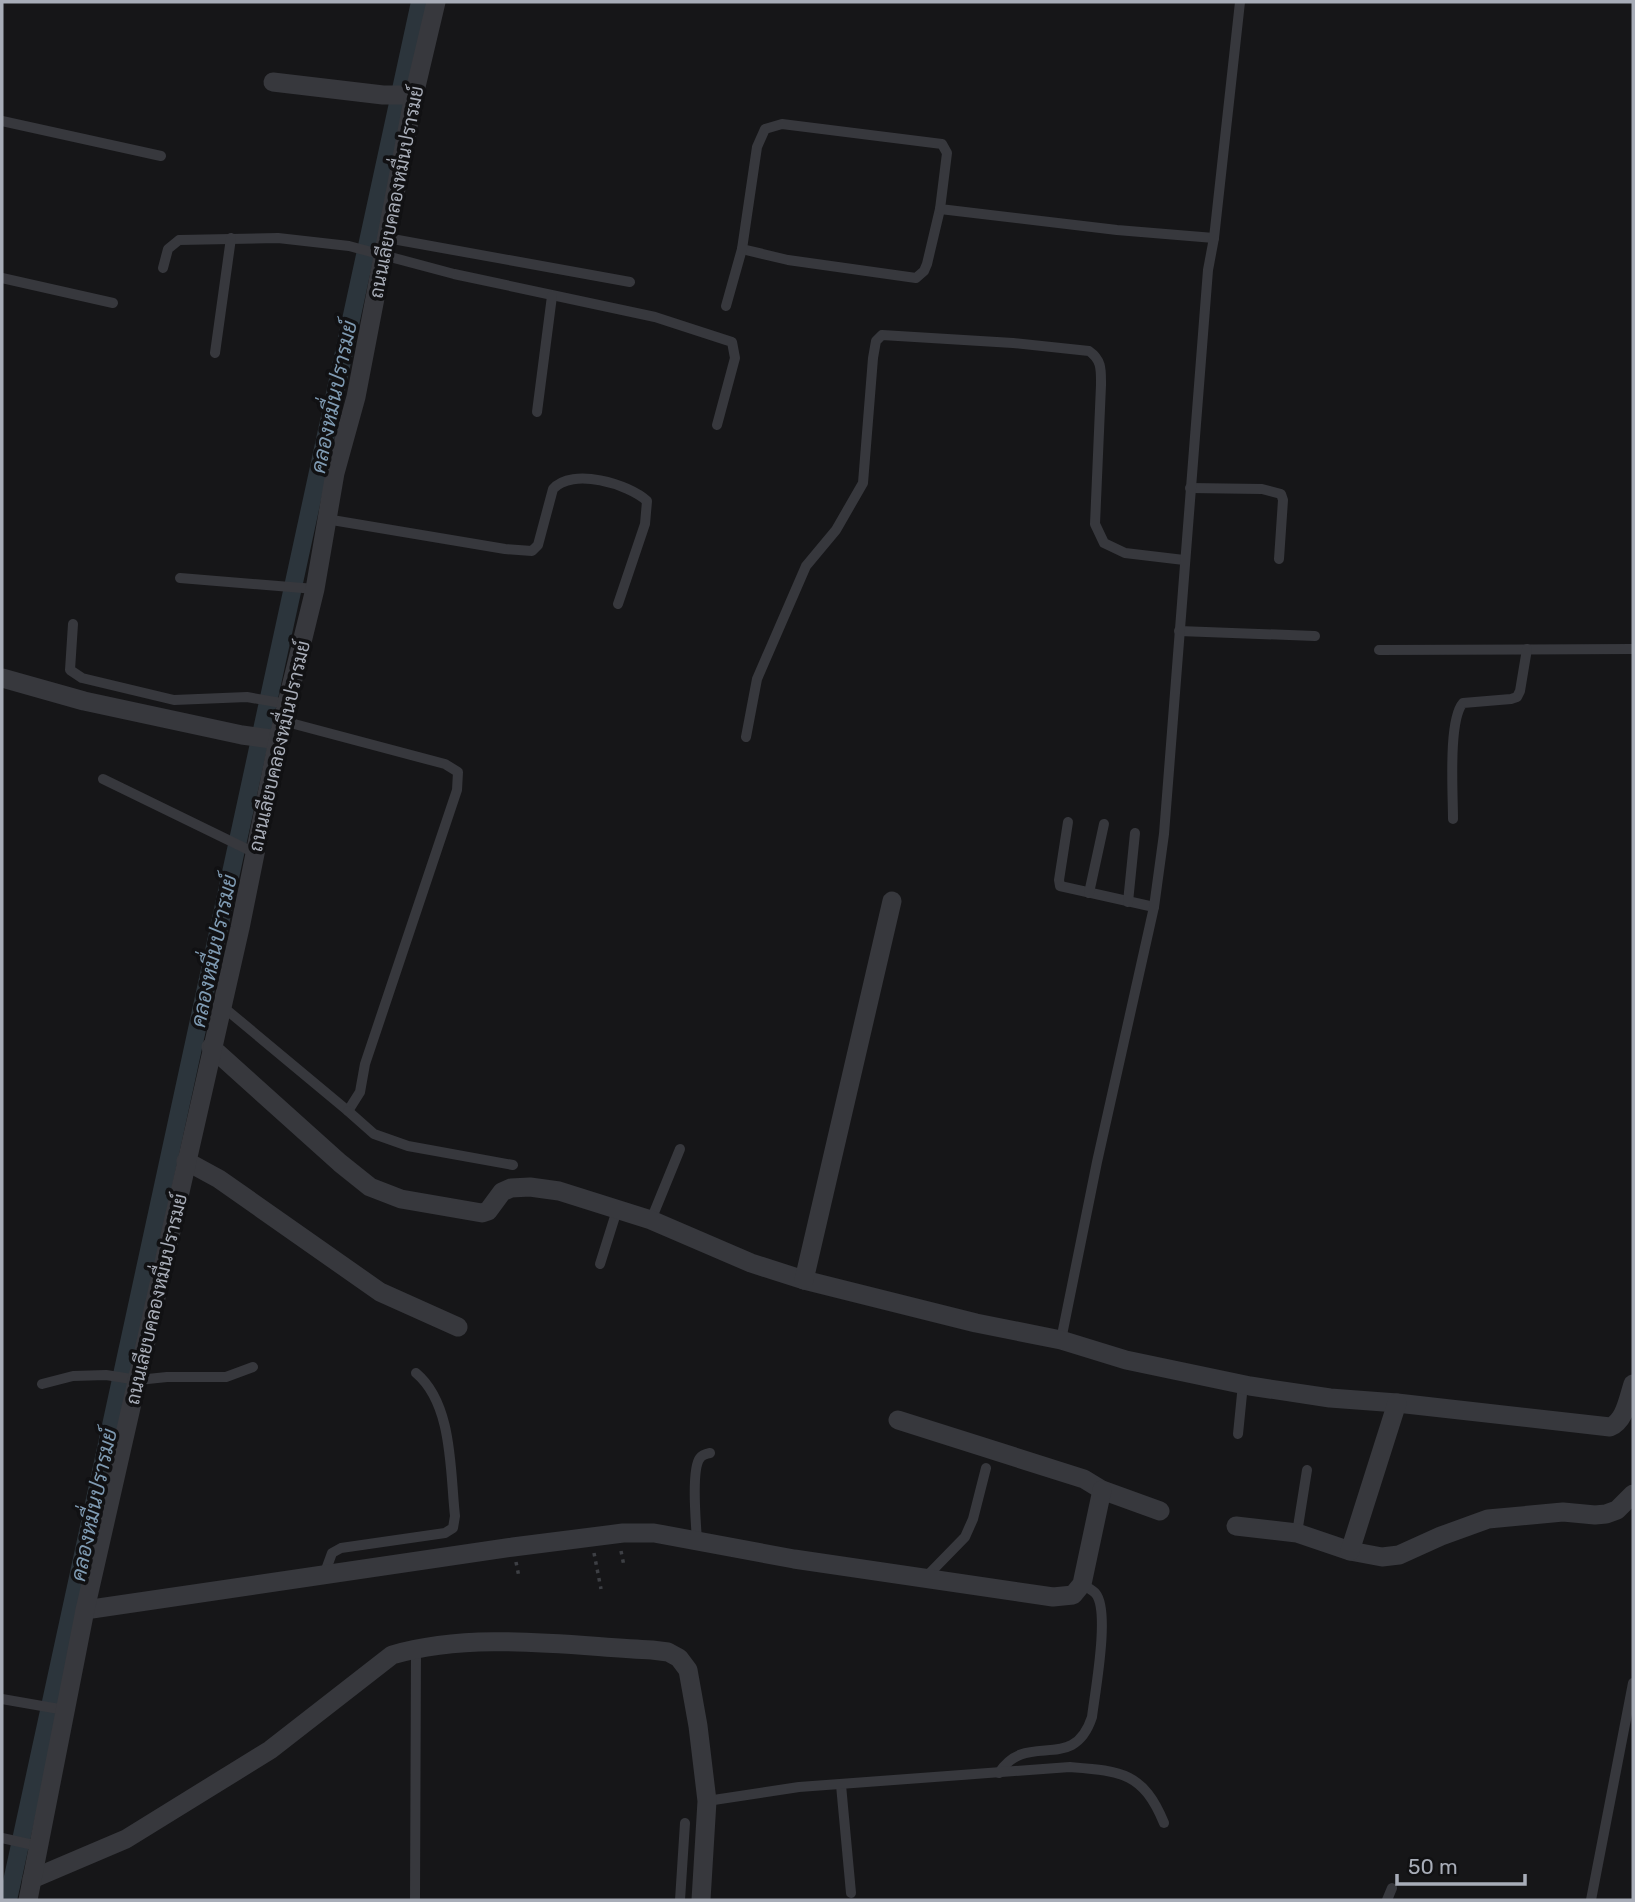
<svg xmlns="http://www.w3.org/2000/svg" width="1635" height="1902" font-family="Rubik,Sarabun,sans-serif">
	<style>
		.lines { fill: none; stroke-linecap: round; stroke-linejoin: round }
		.canal { stroke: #2c353c; stroke-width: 18 }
		.path { stroke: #3d3f44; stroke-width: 3.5; stroke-dasharray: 3.5 5; stroke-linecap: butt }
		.lane { stroke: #37383d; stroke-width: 10 }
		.street { stroke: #37383d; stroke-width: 19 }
		.labels { text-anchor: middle; stroke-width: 7; stroke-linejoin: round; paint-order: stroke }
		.street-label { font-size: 19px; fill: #a8adb8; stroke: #111113 }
		.water-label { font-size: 21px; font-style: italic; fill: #7f9bb3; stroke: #111113 }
	</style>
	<rect width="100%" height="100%" fill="#161618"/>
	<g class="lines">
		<polyline class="canal" points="8,1900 420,2"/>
		<g class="path">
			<polyline points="621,1551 624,1566"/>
			<polyline points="594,1553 601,1589"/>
			<polyline points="516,1562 519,1577"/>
		</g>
		<g class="lane">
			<polyline points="2,121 161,156"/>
			<polyline points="387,238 630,282"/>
			<polyline points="742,249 788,260 916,278 924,271 927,264 940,209"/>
			<polyline points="163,268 168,249 179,240 278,238 349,246 454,274 655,317 732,342 735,358 717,425"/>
			<polyline points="2,278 113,303"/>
			<polyline points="726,306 742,249 757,147 765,129 782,124 942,144 947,153 940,209 1117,230 1214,238"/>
			<polyline points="215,353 231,238"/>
			<polyline points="537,412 552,296"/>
			<polyline points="1190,488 1262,489 1281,494 1283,500 1279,559"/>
			<path d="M326,519L505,549L532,551L538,545L553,489C572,467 629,484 647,501L645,524L618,604"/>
			<polyline points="180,578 315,589"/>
			<polyline points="73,624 70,670 82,678 174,700 247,697 287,704"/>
			<polyline points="1179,631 1315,636"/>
			<polyline points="1379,650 1633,649"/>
			<path d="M746,737L757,679L806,566L836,530L863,483L873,358L876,341L882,335L1013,343L1089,351C1102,360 1101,370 1101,385L1095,524L1104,543L1125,553L1184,560"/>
			<polyline points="103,779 255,853"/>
			<path d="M1453,819C1453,793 1448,720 1463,703L1511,699L1517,697L1520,691L1527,649"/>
			<polyline points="1068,822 1059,880 1060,886 1154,907"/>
			<polyline points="1089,893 1104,824"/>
			<polyline points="1128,902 1135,833"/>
			<polyline points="222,1006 348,1111 360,1092 365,1064 457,790 458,772 445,764 283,721"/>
			<polyline points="348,1111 374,1134 408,1146 513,1165"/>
			<polyline points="651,1220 680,1149"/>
			<polyline points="600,1264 617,1210"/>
			<polyline points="1061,1340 1097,1162 1154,907 1164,834 1208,270 1214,238 1240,2"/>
			<polyline points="42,1384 73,1376 106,1375 138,1380 167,1377 226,1377 253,1367"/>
			<polyline points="1238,1434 1243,1384"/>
			<polyline points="1297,1533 1307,1470"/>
			<path d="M697,1540C696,1525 691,1469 700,1458C702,1455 705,1454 710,1453"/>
			<path d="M324,1575L332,1553L341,1548L445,1533L453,1528L455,1516C450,1471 453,1404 416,1373"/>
			<polyline points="926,1577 965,1537 973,1519 986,1468"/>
			<polyline points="2,1699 65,1710"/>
			<path d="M999,1773C1027,1729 1073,1775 1092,1717C1095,1692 1110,1612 1096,1594C1093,1590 1086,1587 1082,1584"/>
			<polyline points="841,1785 851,1893"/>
			<path d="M707,1801L799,1787L1070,1767C1121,1771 1143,1772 1164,1823"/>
			<polyline points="2,1838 38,1846"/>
			<polyline points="415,1900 416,1649"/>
			<polyline points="680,1900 685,1823"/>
			<polyline points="1387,1900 1392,1888"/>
			<polyline points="1591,1900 1633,1683"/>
		</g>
		<g class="street">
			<polyline points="273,82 383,95 414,95"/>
			<polyline points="2,678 84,701 242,735 278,740"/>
			<path d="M211,1047L340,1163L370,1187L401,1199L482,1213L488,1211L502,1192L511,1188L530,1187L559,1191L651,1220L751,1263L804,1280L976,1323L1061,1340L1126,1360L1250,1386L1330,1398L1397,1403L1610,1427C1625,1421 1628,1399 1633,1384"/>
			<polyline points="186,1161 219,1179 380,1292 458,1327"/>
			<polyline points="804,1280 892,901"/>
			<polyline points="898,1420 1084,1479 1102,1490 1160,1511"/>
			<polyline points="1236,1526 1297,1533 1350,1551 1382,1557 1399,1555 1441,1536 1488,1519 1563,1512 1595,1515 1606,1514 1617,1510 1633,1494"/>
			<polyline points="1350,1551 1397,1403"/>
			<polyline points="85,1610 513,1547 623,1533 654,1533 794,1559 1053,1597 1073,1595 1082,1584 1102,1490"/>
			<path d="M32,1879L126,1839L270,1750L392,1655C473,1631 569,1646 652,1650L668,1652L679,1658L688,1670L698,1726L707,1801L701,1900"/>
			<polyline points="28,1900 85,1610 240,928 278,740 315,589 335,473 356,397 414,95 436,2"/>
		</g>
	</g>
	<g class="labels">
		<g class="street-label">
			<text transform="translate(396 192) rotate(-79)" y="7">ถนนเลียบคลองหมื่นปรารมย์</text>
			<text transform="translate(279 746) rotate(-77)" y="7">ถนนเลียบคลองหมื่นปรารมย์</text>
			<text transform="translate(156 1299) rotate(-77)" y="7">ถนนเลียบคลองหมื่นปรารมย์</text>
		</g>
		<g class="water-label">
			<text transform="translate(334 397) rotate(-78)" y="7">คลองหมื่นปรารมย์</text>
			<text transform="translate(214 951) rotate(-78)" y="7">คลองหมื่นปรารมย์</text>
			<text transform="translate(94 1505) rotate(-78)" y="7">คลองหมื่นปรารมย์</text>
		</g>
	</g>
	<rect width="1635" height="1902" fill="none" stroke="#a8adb8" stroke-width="7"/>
	<path d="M1397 1874v10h128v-10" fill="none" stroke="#a8adb8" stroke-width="3.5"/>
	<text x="1408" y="1874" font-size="21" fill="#a8adb8" stroke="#111113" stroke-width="5" paint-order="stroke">50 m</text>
</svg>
